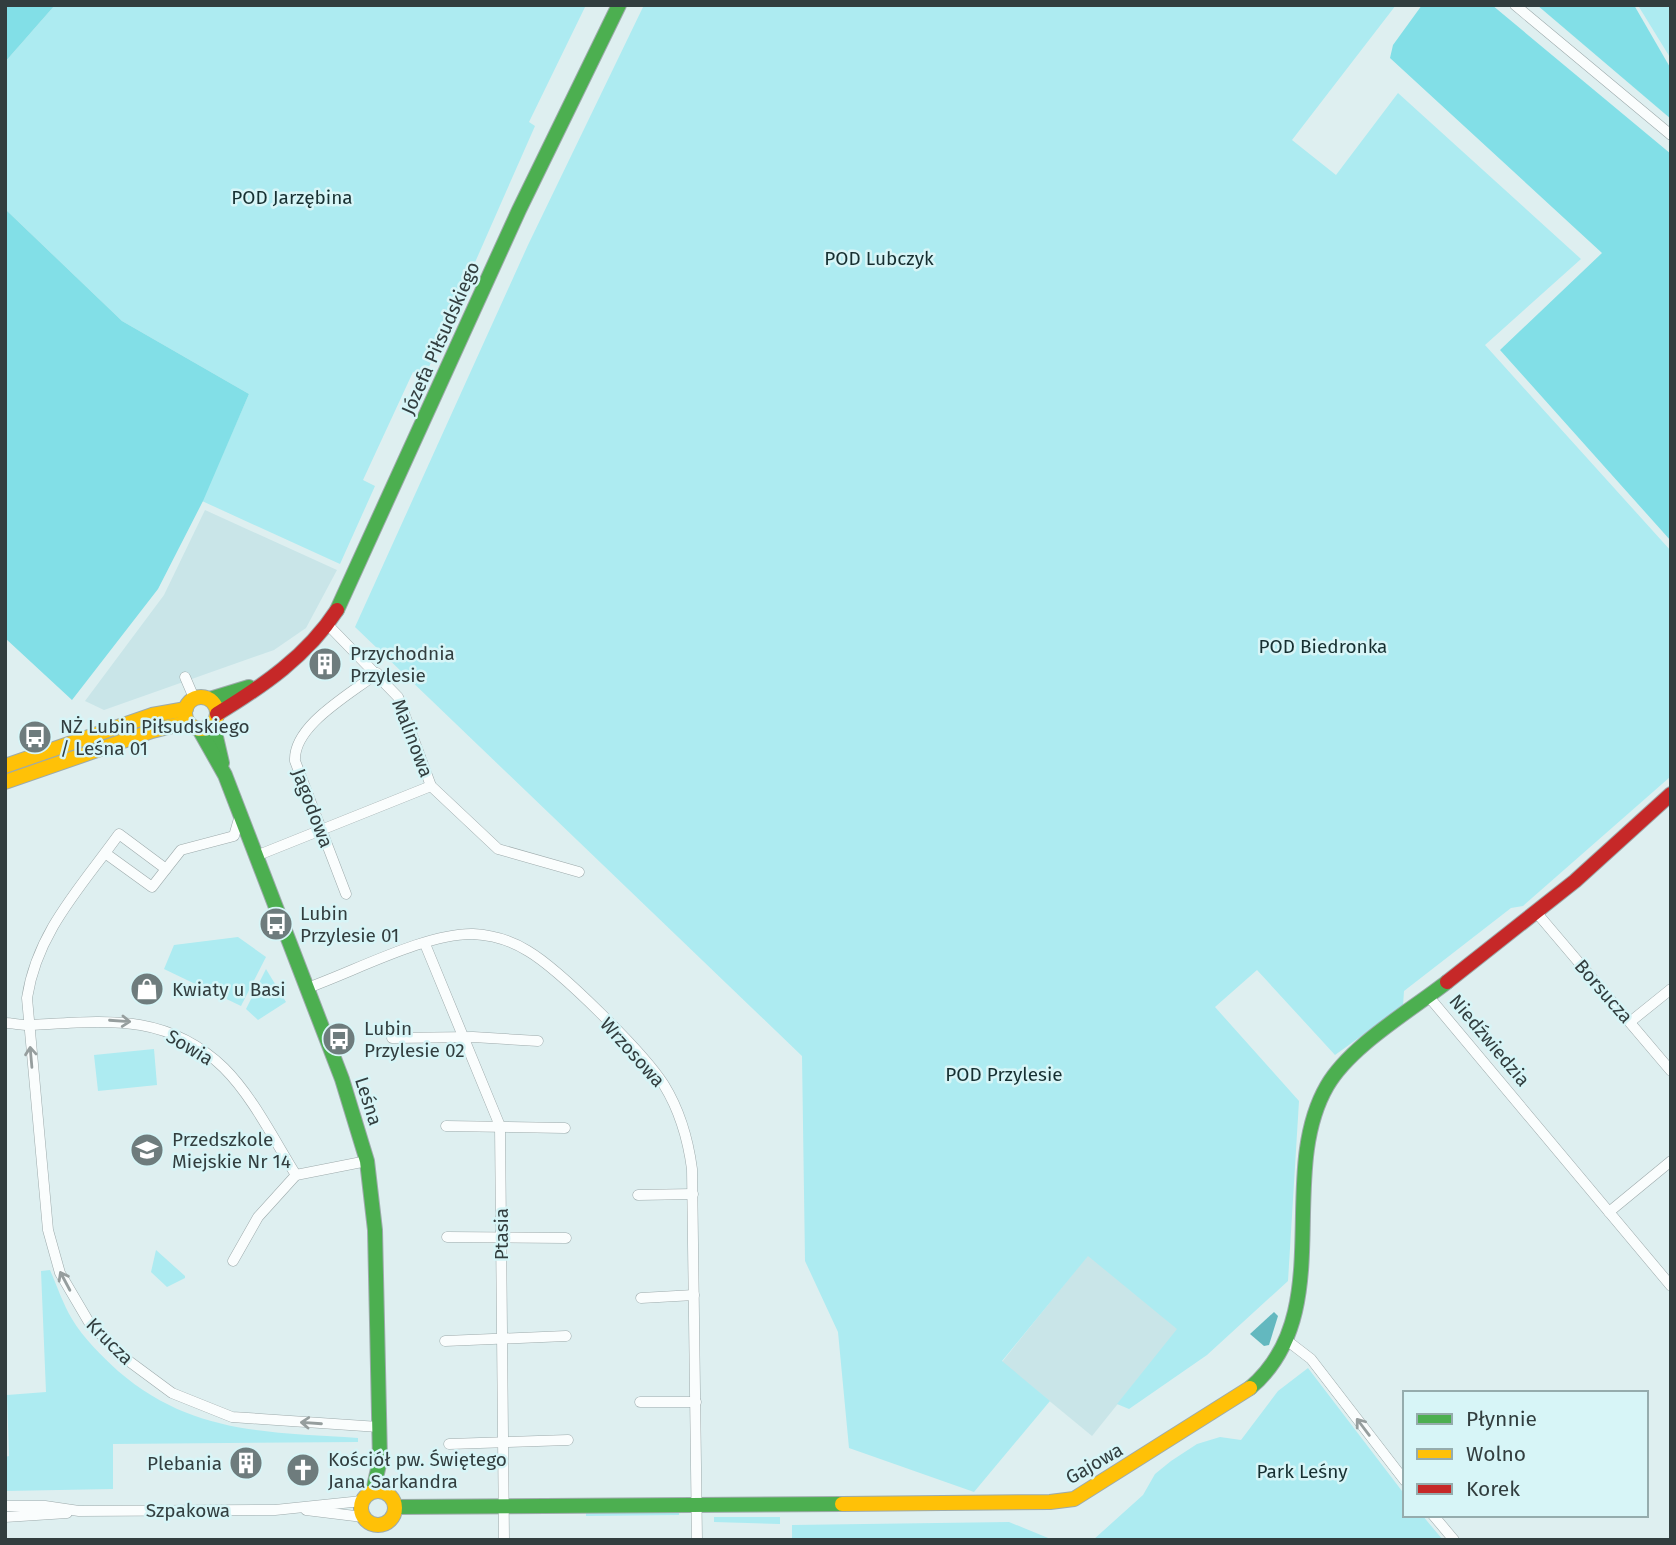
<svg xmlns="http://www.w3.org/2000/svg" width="1676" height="1545" font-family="'Fira Sans',sans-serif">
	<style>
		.built { fill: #c9e5e8 }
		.green { fill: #adebf1 }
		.forest { fill: #82dfe7 }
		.water { fill: #63b8bf }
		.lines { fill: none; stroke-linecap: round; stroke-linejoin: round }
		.street-casing { stroke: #9daaab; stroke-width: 11 }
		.fast-casing { stroke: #9daaab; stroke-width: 16 }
		.slow-casing { stroke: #9daaab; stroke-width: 16 }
		.jam-casing { stroke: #9daaab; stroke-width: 16 }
		.street { stroke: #fafdfd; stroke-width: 10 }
		.fast { stroke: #4caf50; stroke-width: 14 }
		.slow { stroke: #ffc107; stroke-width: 14 }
		.jam { stroke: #c62828; stroke-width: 14 }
		.oneway { stroke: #969e9e }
		.labels { text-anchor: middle; stroke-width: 5; stroke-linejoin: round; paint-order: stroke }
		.park-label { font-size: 19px; fill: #162f31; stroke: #d7f5f7 }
		.street-label { font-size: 19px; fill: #323e3f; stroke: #d7f5f7 }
		.poi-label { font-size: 19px; fill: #323e3f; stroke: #d7f5f7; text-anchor: start }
	</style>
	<rect width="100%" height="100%" fill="#deeff0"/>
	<g class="built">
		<polygon points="205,510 337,570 306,628 274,650 104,710 85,701 164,595"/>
		<polygon points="1088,1255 1178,1329 1092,1436 1002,1362"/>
	</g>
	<g class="green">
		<polygon points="55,5 586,5 529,122 535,126 425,376 413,372 363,480 375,486 340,564 202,501 249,394 122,321 5,209 5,62"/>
		<polygon points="644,5 1396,5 1292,140 1336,175 1398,93 1581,259 1485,345 1671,551 1670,777 1523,906 1511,908 1404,991 1403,1006 1335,1055 1257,970 1215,1007 1299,1101 1288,1281 1207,1355 1129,1409 1117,1404 1177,1329 1088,1256 1002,1361 1050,1401 974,1492 849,1448 838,1332 805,1261 802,1056 355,627 528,245"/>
		<polygon points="1641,5 1671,5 1671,59 1639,7"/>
		<polygon points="238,937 266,957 241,1006 164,969 174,945"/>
		<polygon points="266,969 286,1002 258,1020 246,1009"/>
		<polygon points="154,1049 157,1085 98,1091 94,1055"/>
		<polygon points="156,1250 185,1276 185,1278 167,1287 151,1272"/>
		<path d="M50,1270C57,1286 63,1304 72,1319C83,1338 102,1356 118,1371C191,1434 267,1432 358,1438V1442L113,1444V1489L5,1491V1457L9,1456L7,1395L46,1392L41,1271Z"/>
		<polygon points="1308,1368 1405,1495 1405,1515 1422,1515 1443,1540 1093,1540 1143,1495 1155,1474 1171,1461 1197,1444 1220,1437 1241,1440 1278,1391"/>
		<polygon points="586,1510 679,1510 679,1515 586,1516"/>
		<polygon points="714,1517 780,1517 780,1524 714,1522"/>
		<polygon points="1009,1522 1053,1540 792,1540 792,1525"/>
	</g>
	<g class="forest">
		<polygon points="5,5 55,5 5,62"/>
		<polygon points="1422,5 1492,5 1671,154 1671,541 1500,350 1602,253 1390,58 1393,45"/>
		<polygon points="1537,5 1634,5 1671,69 1671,119"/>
		<polygon points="5,209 122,321 249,394 203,501 158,589 72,700 5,638"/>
	</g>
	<polygon class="water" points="1274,1312 1278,1316 1269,1345 1264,1346 1250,1334"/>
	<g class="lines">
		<defs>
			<g id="street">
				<polyline points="1515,5 1671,135"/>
				<polyline points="329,626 398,697 431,786 498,849 579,872"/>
				<polyline points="185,677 194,698"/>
				<path d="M105,853L152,887L166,869L119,834C81,887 37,932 27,998L48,1230L60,1273L90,1324L126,1359L172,1393L232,1417L379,1427"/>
				<polyline points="256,856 431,786"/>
				<polyline points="166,869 181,850 234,836 240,815"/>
				<path d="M346,894L295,761C293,725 351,694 377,673"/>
				<polyline points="1536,912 1671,1071"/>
				<polyline points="425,944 500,1126 504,1540"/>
				<path d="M307,988C353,972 426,933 473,934C492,935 512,941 528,951C560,970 644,1053 664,1085C680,1111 688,1139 692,1169L697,1540"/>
				<polyline points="1429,997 1671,1286"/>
				<polyline points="1630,1022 1671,989"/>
				<path d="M5,1023C14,1023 23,1026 32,1025C104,1021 166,1012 224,1068C253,1097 274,1140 296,1175L367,1161"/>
				<polyline points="392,1038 473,1037 538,1041"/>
				<polyline points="446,1126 565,1128"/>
				<polyline points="638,1195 693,1194"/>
				<polyline points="1609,1212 1671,1161"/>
				<polyline points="447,1237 566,1238"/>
				<polyline points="233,1261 258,1217 296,1175"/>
				<polyline points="641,1298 694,1295"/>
				<polyline points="1285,1339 1311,1359 1405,1481"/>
				<polyline points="445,1341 566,1336"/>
				<polyline points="640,1402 696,1402"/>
				<polyline points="449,1444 568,1440"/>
				<polyline points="5,1506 45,1506 79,1511 275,1510 362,1501"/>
				<polyline points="306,1510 363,1517"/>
				<polyline points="1433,1515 1454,1540"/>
				<polyline points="5,1517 67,1513"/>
			</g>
			<g id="fast">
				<polyline points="337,610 519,210 619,5"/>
				<polyline points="210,699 249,687"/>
				<polyline points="213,724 222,763"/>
				<polyline points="199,729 225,775 342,1079 367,1161 375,1230 380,1460 373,1491"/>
				<path d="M1250,1388C1339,1313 1275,1176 1327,1086C1350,1046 1410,1011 1447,982"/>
				<polyline points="395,1507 842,1504"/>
			</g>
			<g id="slow">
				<circle cx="201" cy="713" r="16"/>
				<polyline points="5,766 152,715 186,709"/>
				<polyline points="5,782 152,731 188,722"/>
				<circle cx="378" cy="1508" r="17"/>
				<polyline points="842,1504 1050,1502 1074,1499 1250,1388"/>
			</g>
			<g id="jam">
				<path d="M217,714C263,686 307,656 337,610"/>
				<polyline points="1447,982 1575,881 1671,794"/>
			</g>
		</defs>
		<use href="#street" class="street-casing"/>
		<use href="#fast" class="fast-casing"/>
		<use href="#slow" class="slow-casing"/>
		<use href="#jam" class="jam-casing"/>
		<use href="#street" class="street"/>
		<use href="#fast" class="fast"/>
		<use href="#slow" class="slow"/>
		<use href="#jam" class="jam"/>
	</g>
	<defs><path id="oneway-shaft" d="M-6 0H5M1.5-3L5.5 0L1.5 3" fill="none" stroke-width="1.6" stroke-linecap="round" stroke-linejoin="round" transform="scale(1.75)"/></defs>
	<g class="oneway">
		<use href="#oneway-shaft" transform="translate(120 1021) rotate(4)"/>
		<use href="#oneway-shaft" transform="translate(31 1057) rotate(-95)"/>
		<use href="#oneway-shaft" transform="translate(65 1281) rotate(-118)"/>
		<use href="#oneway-shaft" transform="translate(311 1423) rotate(-176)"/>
		<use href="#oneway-shaft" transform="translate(1363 1427) rotate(-127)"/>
	</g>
	<defs>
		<symbol id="building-disc" viewBox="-11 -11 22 22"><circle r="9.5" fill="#6e7c7d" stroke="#d7f5f7"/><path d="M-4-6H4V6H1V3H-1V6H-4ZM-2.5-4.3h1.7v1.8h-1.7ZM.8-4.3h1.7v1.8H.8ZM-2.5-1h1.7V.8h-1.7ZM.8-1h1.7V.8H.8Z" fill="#fff"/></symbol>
		<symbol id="bus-disc" viewBox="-11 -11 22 22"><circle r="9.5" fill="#6e7c7d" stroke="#d7f5f7"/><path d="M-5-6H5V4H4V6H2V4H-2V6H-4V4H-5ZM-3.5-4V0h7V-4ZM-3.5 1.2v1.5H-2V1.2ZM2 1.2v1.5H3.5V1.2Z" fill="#fff"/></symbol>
		<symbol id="shop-disc" viewBox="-11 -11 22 22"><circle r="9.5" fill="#6e7c7d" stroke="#d7f5f7"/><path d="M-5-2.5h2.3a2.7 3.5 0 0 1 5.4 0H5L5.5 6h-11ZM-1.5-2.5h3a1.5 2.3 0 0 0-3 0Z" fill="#fff"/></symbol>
		<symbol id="school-disc" viewBox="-11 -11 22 22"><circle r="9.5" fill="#6e7c7d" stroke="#d7f5f7"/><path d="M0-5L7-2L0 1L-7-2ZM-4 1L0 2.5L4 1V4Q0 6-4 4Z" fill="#fff"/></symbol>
		<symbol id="church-disc" viewBox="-11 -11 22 22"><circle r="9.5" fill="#6e7c7d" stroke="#d7f5f7"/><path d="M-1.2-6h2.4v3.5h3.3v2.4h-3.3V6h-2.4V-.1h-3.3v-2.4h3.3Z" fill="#fff"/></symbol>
	</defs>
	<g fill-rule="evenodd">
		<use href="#building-disc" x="306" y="645" width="38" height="38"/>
		<use href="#bus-disc" x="16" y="718" width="38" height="38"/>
		<use href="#bus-disc" x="257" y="905" width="38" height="38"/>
		<use href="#shop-disc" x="128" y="970" width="38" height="38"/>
		<use href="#bus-disc" x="320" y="1020" width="38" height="38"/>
		<use href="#school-disc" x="128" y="1131" width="38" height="38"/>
		<use href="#building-disc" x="227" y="1444" width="38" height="38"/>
		<use href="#church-disc" x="284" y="1451" width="38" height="38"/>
	</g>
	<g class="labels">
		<g class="park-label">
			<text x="292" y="204">POD Jarzębina</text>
			<text x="879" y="265">POD Lubczyk</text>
			<text x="1323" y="653">POD Biedronka</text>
			<text x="1004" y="1081">POD Przylesie</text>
			<text x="1302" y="1478">Park Leśny</text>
		</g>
		<g class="street-label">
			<text transform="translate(440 338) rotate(-66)" y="7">Józefa Piłsudskiego</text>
			<text transform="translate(413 738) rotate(69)" y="7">Malinowa</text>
			<text transform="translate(313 808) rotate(69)" y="7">Jagodowa</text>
			<text transform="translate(1604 991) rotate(49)" y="7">Borsucza</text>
			<text transform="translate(1490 1040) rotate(50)" y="7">Niedźwiedzia</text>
			<text transform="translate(190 1047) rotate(31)" y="7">Sowia</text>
			<text transform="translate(633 1052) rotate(48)" y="7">Wrzosowa</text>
			<text transform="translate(369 1101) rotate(72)" y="7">Leśna</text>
			<text transform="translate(501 1234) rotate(-90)" y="7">Ptasia</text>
			<text transform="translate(110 1341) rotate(45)" y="7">Krucza</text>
			<text transform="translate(1094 1463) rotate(-30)" y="7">Gajowa</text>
			<text x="188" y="1517">Szpakowa</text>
		</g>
		<g class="poi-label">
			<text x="350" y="660">Przychodnia<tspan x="350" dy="22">Przylesie</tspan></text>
			<text x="60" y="733">NŻ Lubin Piłsudskiego<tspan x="60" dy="22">/ Leśna 01</tspan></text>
			<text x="300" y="920">Lubin<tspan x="300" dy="22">Przylesie 01</tspan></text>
			<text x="172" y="996">Kwiaty u Basi</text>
			<text x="364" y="1035">Lubin<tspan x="364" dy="22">Przylesie 02</tspan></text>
			<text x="172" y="1146">Przedszkole<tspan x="172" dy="22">Miejskie Nr 14</tspan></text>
			<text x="328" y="1466">Kościół pw. Świętego<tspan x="328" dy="22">Jana Sarkandra</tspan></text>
			<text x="222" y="1470" text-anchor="end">Plebania</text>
		</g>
	</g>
	<rect width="1676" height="1545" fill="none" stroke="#323e3f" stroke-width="14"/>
	<rect x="1403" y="1391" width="245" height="126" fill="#d7f5f7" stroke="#95acad" stroke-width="2"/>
	<rect x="1417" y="1414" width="35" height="10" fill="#4caf50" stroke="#95acad" stroke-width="2"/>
	<text x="1466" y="1426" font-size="21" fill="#323e3f">Płynnie</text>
	<rect x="1417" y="1449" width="35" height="10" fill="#ffc107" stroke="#95acad" stroke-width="2"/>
	<text x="1466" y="1461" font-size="21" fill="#323e3f">Wolno</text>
	<rect x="1417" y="1484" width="35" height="10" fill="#c62828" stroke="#95acad" stroke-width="2"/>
	<text x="1466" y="1496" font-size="21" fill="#323e3f">Korek</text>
</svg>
